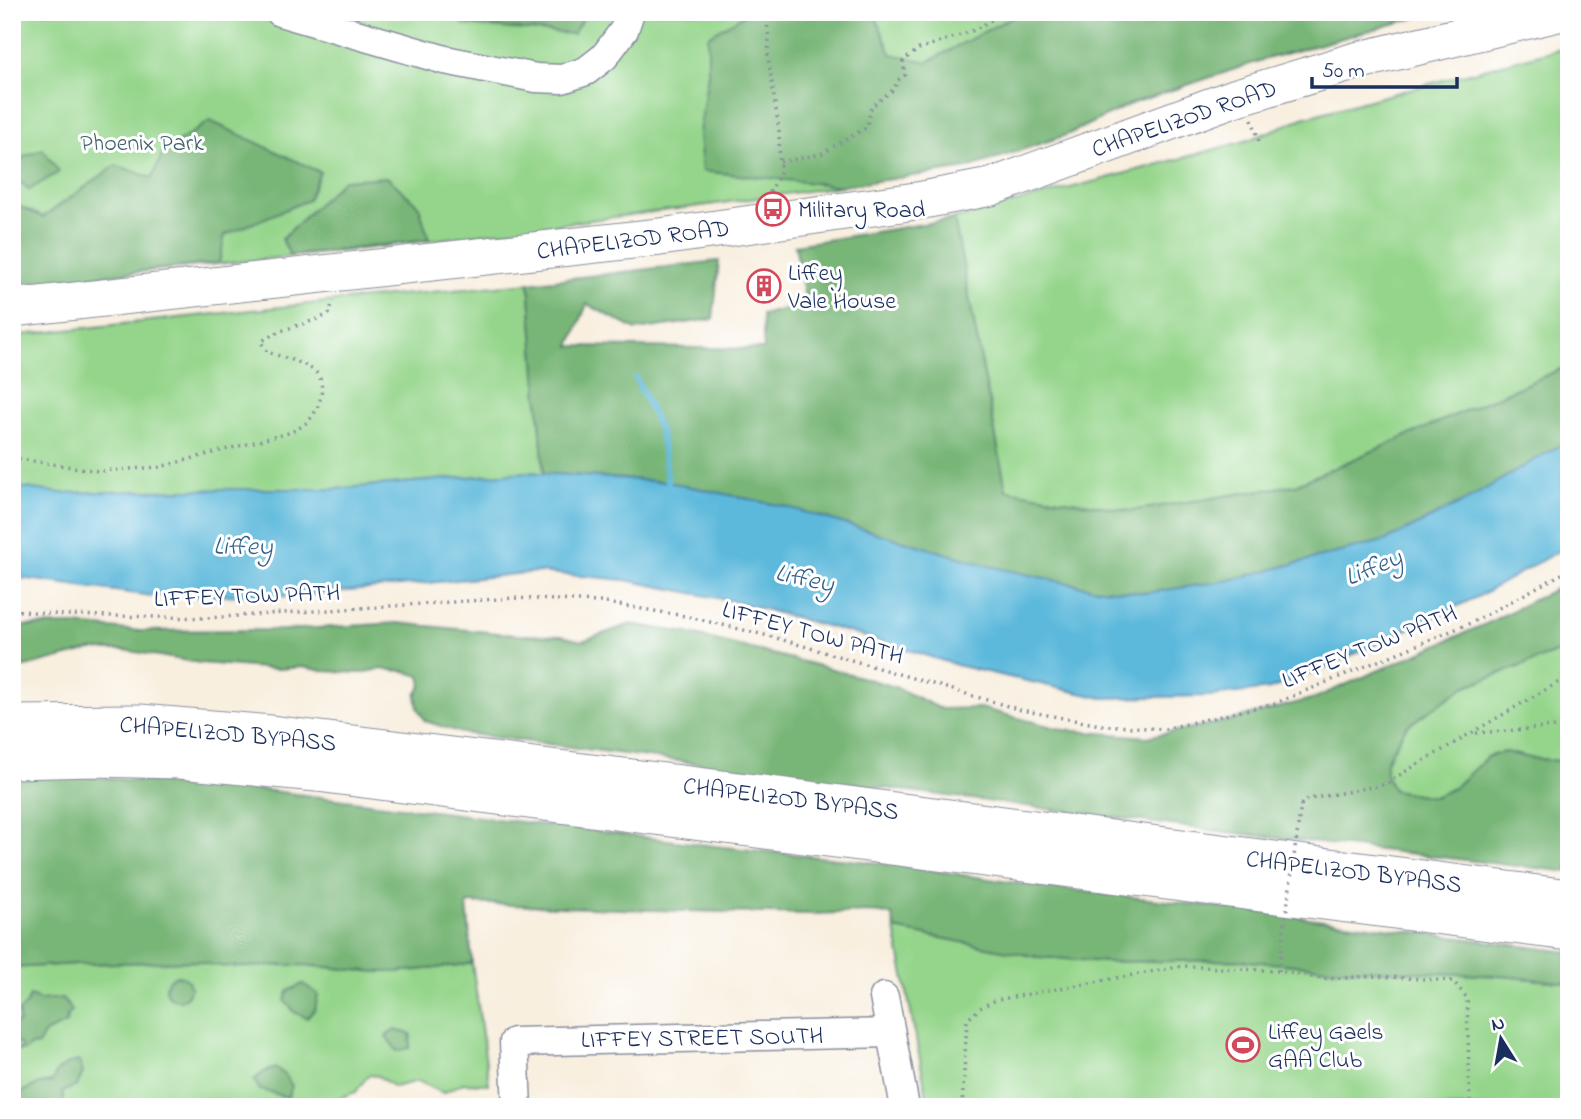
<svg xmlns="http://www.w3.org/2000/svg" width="1581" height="1119" font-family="'Indie Flower',sans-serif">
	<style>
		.green { fill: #95d58b; stroke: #588274; stroke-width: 2 }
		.forest { fill: #78b677; stroke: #4a726a; stroke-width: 2 }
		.water { fill: #5db9db; stroke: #3c749c; stroke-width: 2 }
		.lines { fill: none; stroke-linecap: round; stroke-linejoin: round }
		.stream { stroke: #5db9db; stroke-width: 6 }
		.minor-casing { stroke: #8a8f9e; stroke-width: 31 }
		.major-casing { stroke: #8a8f9e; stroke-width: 39 }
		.path { stroke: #8a8f9e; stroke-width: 3.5; stroke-dasharray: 2 5; stroke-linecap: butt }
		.minor { stroke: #fff; stroke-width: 28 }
		.major { stroke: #fff; stroke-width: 37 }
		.path-bridge { stroke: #8a8f9e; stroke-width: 3.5; stroke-dasharray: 2 5; stroke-linecap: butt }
		.labels { text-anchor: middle; stroke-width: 6; stroke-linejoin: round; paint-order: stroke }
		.street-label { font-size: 24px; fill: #1b2f5e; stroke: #fff }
		.park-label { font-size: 24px; fill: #40616c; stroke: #fff }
		.poi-label { font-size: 24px; fill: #1b2f5e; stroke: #fff; text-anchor: start }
		.water-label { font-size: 26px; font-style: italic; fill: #325f8a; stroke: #fff }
	</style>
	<rect width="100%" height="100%" fill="#fff"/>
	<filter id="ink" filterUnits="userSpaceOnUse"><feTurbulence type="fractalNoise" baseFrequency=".0143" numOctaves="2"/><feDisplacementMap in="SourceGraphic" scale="14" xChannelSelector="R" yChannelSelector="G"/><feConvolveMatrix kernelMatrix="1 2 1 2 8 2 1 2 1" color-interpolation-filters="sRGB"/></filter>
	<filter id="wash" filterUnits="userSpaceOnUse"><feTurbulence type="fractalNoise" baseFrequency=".00686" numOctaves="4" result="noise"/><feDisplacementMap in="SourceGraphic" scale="28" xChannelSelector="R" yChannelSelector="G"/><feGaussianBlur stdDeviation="1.57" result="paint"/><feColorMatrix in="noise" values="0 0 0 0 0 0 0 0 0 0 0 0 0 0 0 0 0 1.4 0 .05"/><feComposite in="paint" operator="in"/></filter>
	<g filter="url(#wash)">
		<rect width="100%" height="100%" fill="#f8efdf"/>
		<g class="green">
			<polygon points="12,12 1436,12 1262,60 1133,103 1066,135 967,168 708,205 355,250 12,285"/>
			<polygon points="1569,46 1569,373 1560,369 1295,485 1130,511 1006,490 954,219 1246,141 1303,118"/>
			<polygon points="529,283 544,473 525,472 334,489 233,489 60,493 12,486 12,336 345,300"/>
			<polygon points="1569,648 1569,762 1530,758 1505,752 1487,757 1454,788 1434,797 1393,790 1386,774 1386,761 1405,727 1464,687"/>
			<polygon points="895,929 1038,957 1108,962 1238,960 1330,968 1502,976 1569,983 1569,1107 929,1107"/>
			<path d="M198,961C230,972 262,964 294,965C327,965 359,973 391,972C418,971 445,967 472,963L489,1084L463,1083L443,1093L418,1081L394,1087L378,1076L368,1075L356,1092L339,1098L288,1107H201L195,1101L186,1107H12V968L76,964Z"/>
		</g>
		<g class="forest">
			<polygon points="452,12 587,12 573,34 465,25"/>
			<polygon points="749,12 874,12 891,54 928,62 1021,12 1436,12 1262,60 1133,103 1066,135 967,168 842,186 702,171 699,133 708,73 708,36"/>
			<polygon points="210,121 320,172 308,200 225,235 219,263 12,285 12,203 43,217 116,165 152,178 163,152"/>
			<polygon points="43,149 59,172 29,190 12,175 12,162"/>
			<polygon points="387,177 419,206 429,240 290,256 282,239 343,180"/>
			<polygon points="954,219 1006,490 1130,511 1295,485 1561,369 1569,373 1569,440 1463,502 1387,540 1231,580 1147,593 1091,588 993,567 787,507 668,482 544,473 529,283 719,261 713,319 636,330 587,304 570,346 764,349 762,315 806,303 795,245"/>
			<polygon points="1569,582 1569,648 1464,687 1406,727 1386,761 1386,774 1393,790 1434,797 1454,788 1487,757 1505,752 1530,758 1569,762 1569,872 1226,832 462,733 425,721 418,708 416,695 422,685 420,676 404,671 380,669 361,673 324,671 302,667 278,669 200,663 124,650 91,650 25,667 12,667 12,626 76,625 140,631 285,630 397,623 518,635 562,636 582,641 631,624 687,633 832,669 895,687 941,709 980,708 1064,730 1147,737 1236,719 1315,698 1488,623"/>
			<path d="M62,775L264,790L723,847L897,865L1028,885L1277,914L1569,952V983L1502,976L1329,968L1238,960L1108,962L1038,957L895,929L892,916C879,909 832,914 813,914C698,912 582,908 467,903L472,963C445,967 418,971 391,972C359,973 327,965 294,965C262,964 230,972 198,961L76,964L12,968V779Z"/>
			<circle cx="178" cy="988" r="12"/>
			<polygon points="303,984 318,994 315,1010 307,1018 294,1012 285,1001 288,991"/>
			<polygon points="30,996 40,1000 62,998 72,1011 67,1016 66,1023 45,1033 38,1045 29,1046 25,1050 18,1051 22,1045 16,1043 12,1027 19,1022 19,1011 26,1005"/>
			<polygon points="395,1030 411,1034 410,1048 397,1051 386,1036"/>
			<path d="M79,1061L83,1072L77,1086L62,1092L64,1100L62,1105L16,1107L12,1101C21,1090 38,1083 52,1082C57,1068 65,1064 79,1061Z"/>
			<polygon points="276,1068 286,1076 292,1086 288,1097 260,1090 254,1080 264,1072"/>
		</g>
		<polygon class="water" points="1569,440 1569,545 1479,596 1320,670 1270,689 1211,696 1102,698 960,666 859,635 738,602 625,580 537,572 290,597 266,595 152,596 12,577 12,486 60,493 233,489 334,489 525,472 668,482 787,507 993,567 1091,588 1147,593 1231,580 1387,540 1463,502"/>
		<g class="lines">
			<polyline class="stream" points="636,378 660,431 668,482"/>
		</g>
	</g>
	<g filter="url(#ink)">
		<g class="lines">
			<defs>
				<g id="minor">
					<polyline points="280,12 445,60 536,78 562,79 586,71 604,57 624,30 630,12"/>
					<polyline points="884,997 905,1107"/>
					<polyline points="517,1107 514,1042 890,1033"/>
				</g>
				<g id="major">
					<polyline points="12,308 660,237 923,200 991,187 1234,98 1356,61 1562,12"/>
					<polyline points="12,724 140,723 271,734 771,795 1569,898"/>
					<polyline points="12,760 94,758 179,760 317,773 1569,932"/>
				</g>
			</defs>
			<use href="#minor" class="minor-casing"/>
			<use href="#major" class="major-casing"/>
			<g class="path">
				<polyline points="766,12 769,39 768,57 779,130 780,174 768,195"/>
				<polyline points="1252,119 1259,141"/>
				<polyline points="780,162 821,154 864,129 868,122 871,107 894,89 898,80 905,75 903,61 919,49 972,31 1006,12"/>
				<path d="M12,458L99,471L160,467L292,432C296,429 302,427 306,423C319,413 330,381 313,370C300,361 282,357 267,352L261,342C281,327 307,325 329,314L333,301"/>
				<polyline points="12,610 64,615 207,618 514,598 600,602 685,616 773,637 1021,710 1100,725 1165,729 1276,703 1473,622 1569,570"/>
				<polyline points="1476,733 1569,726"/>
				<polyline points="1301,805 1305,800 1387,784 1396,777 1569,676"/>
				<polyline points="1279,971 1282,945"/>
				<polyline points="962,1107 967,1020 980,1008 996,1000 1183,966 1279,971 1323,979 1377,976 1453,981 1467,998 1470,1107"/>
			</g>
			<use href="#minor" class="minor"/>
			<use href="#major" class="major"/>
			<polyline class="path-bridge" points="1282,945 1301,805"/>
		</g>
	</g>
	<defs>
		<symbol id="bus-ring" viewBox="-11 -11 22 22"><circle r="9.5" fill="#fff" stroke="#d1495b" stroke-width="1.5"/><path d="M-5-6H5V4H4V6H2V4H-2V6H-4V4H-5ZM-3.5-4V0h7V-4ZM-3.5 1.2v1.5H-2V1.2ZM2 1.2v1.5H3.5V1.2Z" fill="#d1495b"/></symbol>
		<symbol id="building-ring" viewBox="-11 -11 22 22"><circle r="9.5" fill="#fff" stroke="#d1495b" stroke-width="1.5"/><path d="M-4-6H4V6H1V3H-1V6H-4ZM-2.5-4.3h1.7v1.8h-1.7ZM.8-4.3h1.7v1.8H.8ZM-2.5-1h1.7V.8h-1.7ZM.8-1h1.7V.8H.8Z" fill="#d1495b"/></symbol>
		<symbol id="stadium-ring" viewBox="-11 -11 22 22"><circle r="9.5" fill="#fff" stroke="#d1495b" stroke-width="1.5"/><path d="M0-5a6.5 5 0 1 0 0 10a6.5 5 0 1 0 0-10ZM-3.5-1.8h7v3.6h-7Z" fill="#d1495b"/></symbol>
	</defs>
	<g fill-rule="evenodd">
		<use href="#bus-ring" x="754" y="190" width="38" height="38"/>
		<use href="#building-ring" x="745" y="267" width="38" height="38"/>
		<use href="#stadium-ring" x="1224" y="1026" width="38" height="38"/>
	</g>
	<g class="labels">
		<g class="street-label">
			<text transform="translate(1184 118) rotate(-19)" y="8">CHAPELIZOD ROAD</text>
			<text transform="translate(633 239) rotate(-7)" y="8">CHAPELIZOD ROAD</text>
			<text transform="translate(247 595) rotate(-2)" y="8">LIFFEY TOW PATH</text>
			<text transform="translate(813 632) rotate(15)" y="8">LIFFEY TOW PATH</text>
			<text transform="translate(1369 646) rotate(-22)" y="8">LIFFEY TOW PATH</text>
			<text transform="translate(228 733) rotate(5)" y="8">CHAPELIZOD BYPASS</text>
			<text transform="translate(791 798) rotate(7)" y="8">CHAPELIZOD BYPASS</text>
			<text transform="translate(1354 871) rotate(7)" y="8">CHAPELIZOD BYPASS</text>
			<text transform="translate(702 1037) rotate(-1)" y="8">LIFFEY STREET SOUTH</text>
		</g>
		<g class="park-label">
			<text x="142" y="150">Phoenix Park</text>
		</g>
		<g class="poi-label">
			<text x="798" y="217">Military Road</text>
			<text x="788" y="280">Liffey<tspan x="788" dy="28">Vale House</tspan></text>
			<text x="1268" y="1039">Liffey Gaels<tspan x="1268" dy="28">GAA Club</tspan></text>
		</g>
		<g class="water-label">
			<text transform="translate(243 545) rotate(1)" y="9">Liffey</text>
			<text transform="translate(1373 566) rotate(-22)" y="9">Liffey</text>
			<text transform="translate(805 577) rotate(13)" y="9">Liffey</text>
		</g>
	</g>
	<rect width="1581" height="1119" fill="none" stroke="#fff" stroke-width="42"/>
	<g transform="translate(1501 1039) rotate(349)" stroke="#ffffff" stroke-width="5" paint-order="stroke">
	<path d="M0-5L12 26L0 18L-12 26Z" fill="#1b2f5e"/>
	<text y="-10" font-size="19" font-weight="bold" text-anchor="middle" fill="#1b2f5e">N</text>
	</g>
	<path d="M1312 77v10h145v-10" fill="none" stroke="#1b2f5e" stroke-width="3.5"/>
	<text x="1322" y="77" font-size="21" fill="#1b2f5e" stroke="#ffffff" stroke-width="5" paint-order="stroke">50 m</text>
</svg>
